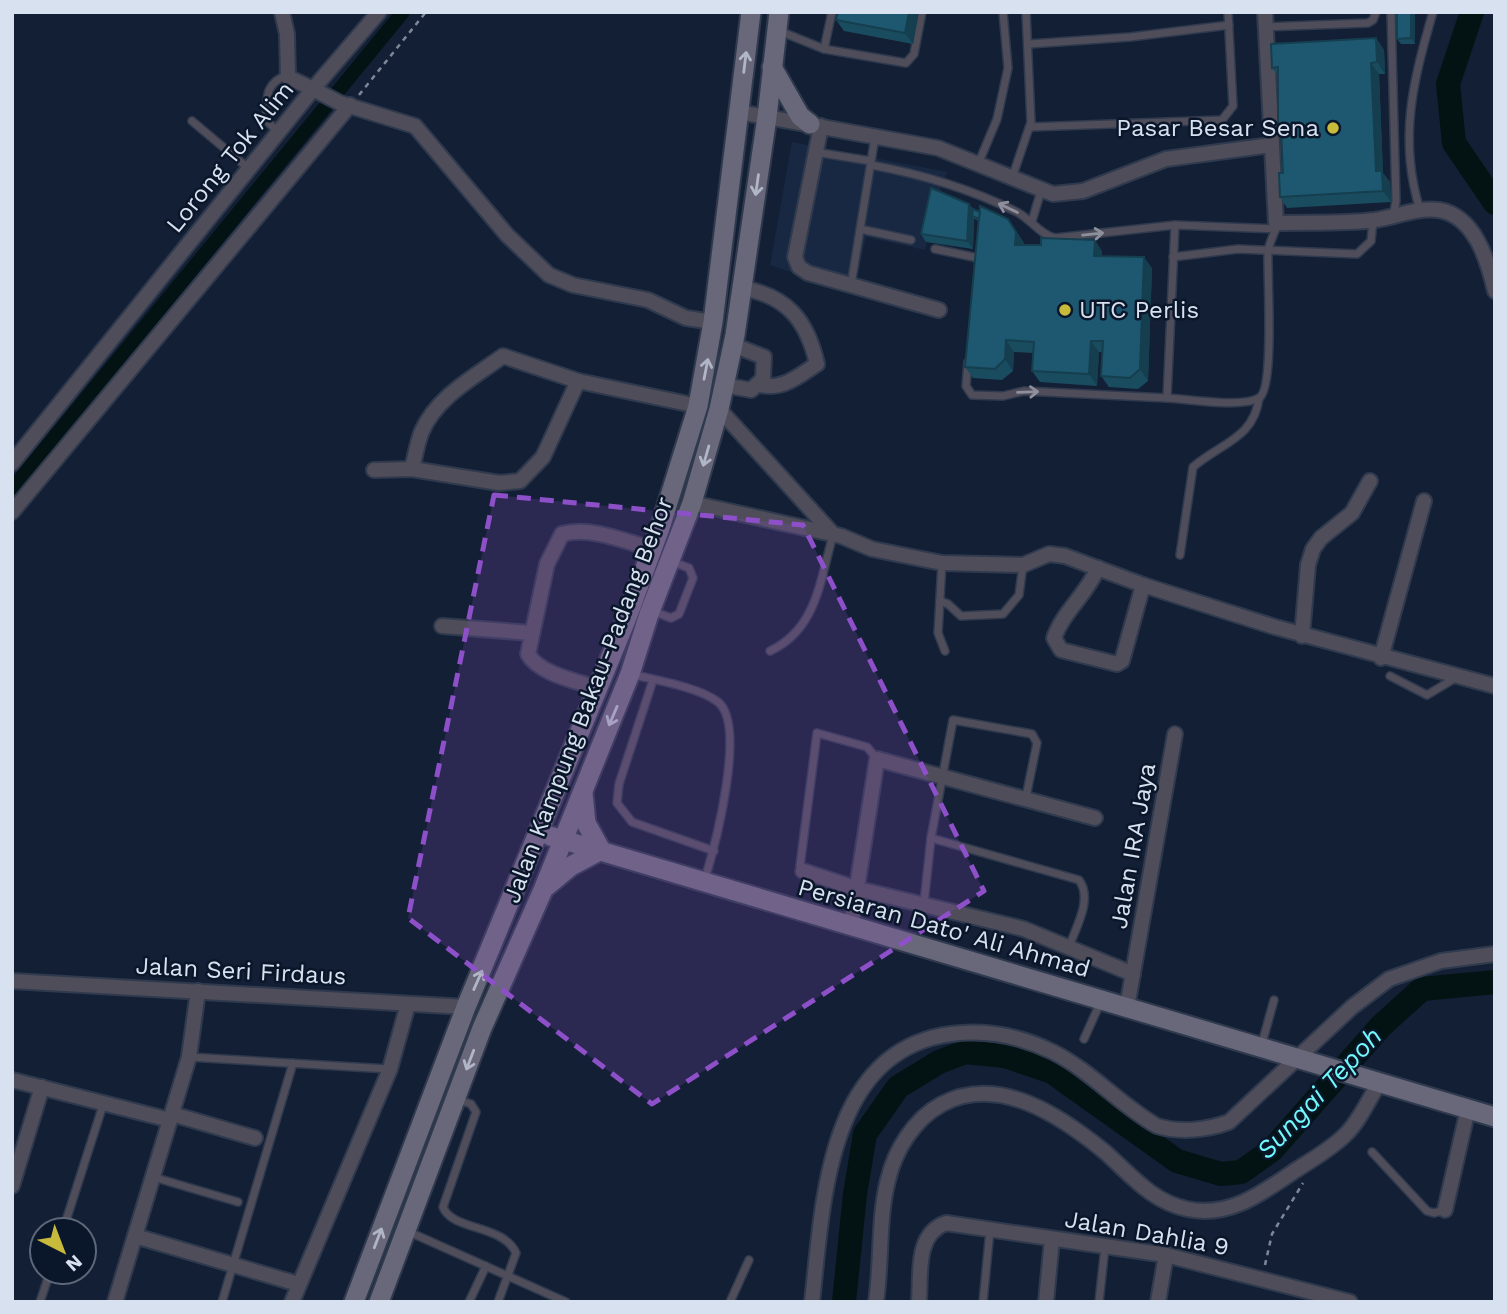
<svg xmlns="http://www.w3.org/2000/svg" width="1507" height="1314" font-family="'Work Sans',sans-serif">
	<style>
		.built { fill: #182842 }
		.lines { fill: none; stroke-linecap: round; stroke-linejoin: round }
		.canal { stroke: #031313; stroke-width: 14 }
		.river { stroke: #031313; stroke-width: 24 }
		.lane-casing { stroke: #2f3a4e; stroke-width: 10 }
		.street-casing { stroke: #2f3a4e; stroke-width: 18 }
		.secondary-casing { stroke: #2f3a4e; stroke-width: 23 }
		.path { stroke: #7d8798; stroke-width: 2.5; stroke-dasharray: 5 5; stroke-linecap: butt }
		.lane { stroke: #4f4d59; stroke-width: 7 }
		.street { stroke: #4f4d59; stroke-width: 14 }
		.secondary { stroke: #69677a; stroke-width: 19 }
		.wall { fill: #1a4c60 }
		.shaded-wall { fill: #153e4e }
		.building { fill: #1e5870; stroke: #153e4e; stroke-width: 2 }
		.oneway { stroke: #b1b6c6 }
		.oneway2 { stroke: #8d909c }
		.marked { fill: #8e50c9; fill-opacity: 0.2; stroke: #8e50c9; stroke-width: 5; stroke-dasharray: 14 9; stroke-linejoin: round }
		.poi-dot { fill: #c8bb3b; stroke: #0a162a; stroke-width: 2.5 }
		.labels { text-anchor: middle; stroke-width: 5; stroke-linejoin: round; paint-order: stroke }
		.poi-label { font-size: 24px; fill: #d8e1ef; stroke: #0a162a; text-anchor: end }
		.street-label { font-size: 24px; fill: #d8e1ef; stroke: #0a162a }
		.water-label { font-size: 26px; font-style: italic; fill: #72f9fc; stroke: #0a162a }
	</style>
	<rect width="100%" height="100%" fill="#131f34"/>
	<polygon class="built" points="792,142 947,172 937,197 925,250 866,237 854,293 770,265"/>
	<g class="lines">
		<polyline class="canal" points="12,489 403,12"/>
		<g class="river">
			<polyline points="1472,12 1448,84 1454,143 1495,203"/>
			<polyline points="844,1302 855,1194 865,1134 898,1087 939,1062 965,1052 1005,1056 1052,1072 1177,1161 1221,1174 1241,1172 1272,1150 1381,1026 1422,989 1495,982"/>
		</g>
		<defs>
			<g id="lane">
				<polyline points="1391,12 1396,201 1393,217"/>
				<polyline points="1266,27 1368,23 1373,20 1376,12"/>
				<polyline points="777,30 824,49 906,63 914,54 922,12"/>
				<polyline points="1029,44 1130,37 1229,25"/>
				<polyline points="824,49 832,12"/>
				<polyline points="192,121 248,168"/>
				<polyline points="1030,127 1222,120 1233,106 1228,12"/>
				<path d="M278,132L266,120C267,98 264,84 287,75"/>
				<polyline points="815,152 871,161"/>
				<polyline points="979,162 997,119 1008,68 1003,12"/>
				<path d="M871,165C921,174 968,188 1015,211C1029,217 1040,235 1055,238L1175,225L1276,229"/>
				<polyline points="1012,178 1031,122 1026,12"/>
				<path d="M1420,210C1398,139 1413,81 1433,12"/>
				<polyline points="1032,221 1041,191"/>
				<polyline points="860,229 911,240"/>
				<polyline points="935,249 978,258"/>
				<polyline points="1173,257 1238,249 1357,254 1371,241 1373,221"/>
				<polyline points="851,285 875,137"/>
				<polyline points="968,362 966,386 972,395 1003,396 1024,391 1167,398 1175,225"/>
				<path d="M1167,398C1188,399 1242,408 1259,398C1275,389 1267,275 1268,253C1268,244 1274,236 1276,227"/>
				<path d="M1180,555L1193,467C1221,443 1254,438 1259,398"/>
				<polyline points="942,563 938,633 945,651"/>
				<polyline points="940,601 948,604 961,616 1003,614 1019,595 1023,565"/>
				<polyline points="652,611 671,618 679,614 693,578 689,568 673,562"/>
				<path d="M770,651C817,629 820,580 833,535"/>
				<path d="M631,674C654,680 699,687 718,702C747,725 715,846 705,879"/>
				<polyline points="1390,676 1427,695 1457,677"/>
				<polyline points="653,680 619,784 617,803 632,822 714,851"/>
				<path d="M931,838L1079,880C1093,899 1076,927 1069,947"/>
				<polyline points="803,871 800,866 817,733 867,747 877,759"/>
				<polyline points="924,903 931,838 953,720 1032,734 1037,743 1026,797"/>
				<polyline points="1084,1039 1101,1001"/>
				<polyline points="1261,1047 1274,1000"/>
				<polyline points="189,1057 389,1069"/>
				<path d="M456,1099L471,1104L476,1112L443,1207C452,1231 503,1224 516,1253L498,1302"/>
				<polyline points="1372,1152 1427,1211 1434,1213 1445,1210"/>
				<polyline points="153,1177 238,1202"/>
				<polyline points="63,1230 104,1102"/>
				<polyline points="407,1231 566,1302"/>
				<polyline points="40,1302 50,1272"/>
				<polyline points="222,1302 293,1063"/>
				<polyline points="469,1302 486,1266"/>
				<polyline points="730,1302 749,1260"/>
				<polyline points="983,1302 990,1230"/>
				<polyline points="1099,1302 1105,1247"/>
			</g>
			<g id="street">
				<polyline points="282,12 287,34 288,77 313,89 379,12"/>
				<path d="M1265,12L1276,223C1309,222 1343,224 1375,220C1395,217 1418,207 1439,210C1475,216 1488,261 1495,291"/>
				<polyline points="739,112 938,148 1053,194 1083,191 1166,159 1272,145"/>
				<polyline points="821,126 795,257 799,267 808,273 939,310"/>
				<path d="M742,288C787,296 807,320 817,364C797,377 783,390 759,385"/>
				<polyline points="724,385 751,390 763,379 764,357 733,345"/>
				<polyline points="719,409 833,534"/>
				<polyline points="12,463 313,89 340,103 415,126 507,235 549,275 573,285 648,300 686,318 713,322"/>
				<path d="M412,469C415,457 417,443 422,431C437,397 474,377 503,356L578,381"/>
				<polyline points="374,470 412,469 499,483 520,481 543,457 578,381 698,406"/>
				<polyline points="692,503 841,536 872,549 942,563 1023,565 1049,554 1065,556 1143,585 1275,627 1495,686"/>
				<polyline points="12,512 350,105"/>
				<path d="M1098,568C1086,595 1063,612 1054,638L1061,650L1117,664L1122,661L1143,585"/>
				<polyline points="442,626 531,633"/>
				<polyline points="1302,636 1308,565 1313,549 1321,538 1352,513 1370,481"/>
				<polyline points="1381,658 1424,501"/>
				<path d="M597,688C577,681 539,674 528,654L547,564L562,534C589,526 625,541 652,549"/>
				<polyline points="803,871 858,889 1024,929 1133,974"/>
				<polyline points="851,926 877,759 1095,818"/>
				<polyline points="12,981 466,1007"/>
				<polyline points="1127,1007 1175,734"/>
				<polyline points="12,1080 170,1120"/>
				<polyline points="172,1114 255,1138"/>
				<polyline points="12,1186 42,1087"/>
				<polyline points="1445,1210 1468,1109"/>
				<polyline points="135,1236 298,1284"/>
				<polyline points="115,1302 189,1057 198,991"/>
				<polyline points="292,1302 390,1069 408,1004"/>
				<path d="M812,1302C823,1205 826,1050 951,1034C987,1029 1020,1036 1053,1052C1091,1071 1120,1105 1157,1126C1180,1133 1207,1130 1229,1122L1352,1007L1389,979L1441,961L1495,954"/>
				<path d="M876,1302C882,1262 878,1219 888,1180C895,1150 914,1119 942,1104C999,1074 1061,1116 1105,1152C1130,1174 1152,1202 1187,1209C1228,1218 1261,1194 1293,1172C1311,1160 1330,1150 1345,1135C1360,1121 1369,1098 1380,1082"/>
				<path d="M919,1302C921,1273 915,1234 946,1223L1166,1255L1350,1302"/>
				<polyline points="1046,1302 1052,1239"/>
				<polyline points="1158,1302 1166,1255"/>
			</g>
			<g id="secondary">
				<polyline points="772,67 800,116 810,124"/>
				<polyline points="583,793 586,823 601,850"/>
				<polyline points="550,836 1495,1117"/>
				<polyline points="547,886 571,866 601,850"/>
				<polyline points="354,1302 466,1007 626,620 660,528 698,406 713,322 751,12"/>
				<polyline points="379,1302 482,1028 543,890 630,674 649,614 692,503 719,409 735,335 767,117 779,12"/>
			</g>
		</defs>
		<use href="#lane" class="lane-casing"/>
		<use href="#street" class="street-casing"/>
		<use href="#secondary" class="secondary-casing"/>
		<g class="path">
			<polyline points="359,95 426,12"/>
			<polyline points="1265,1265 1272,1234 1303,1183"/>
		</g>
		<use href="#lane" class="lane"/>
		<use href="#street" class="street"/>
		<use href="#secondary" class="secondary"/>
	</g>
	<g class="wall">
		<polygon points="919,12 913,44 844,31 836,20"/>
		<polygon points="1397,12 1415,12 1415,44 1401,44 1397,39"/>
		<polygon points="1376,38 1384,50 1385,74 1379,74 1383,173 1390,182 1391,202 1287,208 1280,197 1283,173 1281,133 1278,128 1278,76 1272,68"/>
		<polygon points="969,204 973,209 980,212 1008,219 1024,243 1023,245 1102,251 1102,256 1152,268 1148,381 1138,389 1109,387 1101,376 1102,352 1099,352 1097,386 1040,382 1032,371 1033,353 1014,352 1013,371 1002,380 973,378 965,367 979,221 974,219 973,249 926,242 921,234"/>
	</g>
	<g class="shaded-wall">
		<polygon points="909,12 919,12 913,44 905,33"/>
		<polygon points="1411,12 1415,12 1415,44 1411,38"/>
		<polygon points="1376,38 1384,50 1385,74 1377,62"/>
		<polygon points="1371,63 1379,74 1383,173 1390,182 1391,202 1383,191 1376,171"/>
		<polygon points="969,204 975,212 972,216 974,219 973,249 967,241"/>
		<polygon points="1008,219 1024,243 1023,256 1015,245"/>
		<polygon points="1095,240 1102,251 1102,267 1094,256"/>
		<polygon points="1144,257 1152,268 1148,381 1140,369"/>
		<polygon points="1006,340 1014,352 1013,371 1005,359"/>
		<polygon points="1091,341 1099,352 1097,386 1089,374"/>
	</g>
	<g class="building">
		<polygon points="838,12 909,12 905,33 836,20"/>
		<polygon points="1397,12 1411,12 1411,38 1397,39"/>
		<polygon points="1376,38 1377,62 1371,63 1376,171 1382,171 1383,191 1280,197 1279,173 1283,173 1281,127 1278,128 1278,67 1272,68 1271,44"/>
		<polygon points="931,188 969,204 967,241 921,234"/>
		<polygon points="980,206 1008,219 1016,232 1015,245 1041,245 1041,238 1095,240 1094,256 1144,257 1140,369 1130,378 1101,376 1103,341 1091,341 1089,374 1032,371 1034,342 1006,340 1005,359 995,369 965,367"/>
		<polygon points="973,209 980,212 979,219 972,216"/>
	</g>
	<defs><path id="oneway-shaft" d="M-6 0H5M1.5-3L5.5 0L1.5 3" fill="none" stroke-width="1.6" stroke-linecap="round" stroke-linejoin="round" transform="scale(1.75)"/></defs>
	<g class="oneway">
		<use href="#oneway-shaft" transform="translate(745 62) rotate(-83)"/>
		<use href="#oneway-shaft" transform="translate(757 185) rotate(98)"/>
		<use href="#oneway-shaft" transform="translate(706 369) rotate(-79)"/>
		<use href="#oneway-shaft" transform="translate(706 456) rotate(106)"/>
		<use href="#oneway-shaft" transform="translate(613 716) rotate(113)"/>
		<use href="#oneway-shaft" transform="translate(478 980) rotate(-66)"/>
		<use href="#oneway-shaft" transform="translate(470 1060) rotate(111)"/>
		<use href="#oneway-shaft" transform="translate(378 1238) rotate(-69)"/>
	</g>
	<g class="oneway2">
		<use href="#oneway-shaft" transform="translate(1008 208) rotate(-155)"/>
		<use href="#oneway-shaft" transform="translate(1093 234) rotate(-6)"/>
		<use href="#oneway-shaft" transform="translate(1028 392) rotate(-2)"/>
	</g>
	<path class="marked" d="M494,495L803,525L984,891L652,1104L408,918Z"/>
	<g class="poi-dot">
		<circle cx="1333" cy="128" r="7"/>
		<circle cx="1065" cy="310" r="7"/>
	</g>
	<g class="labels">
		<g class="poi-label">
			<text x="1319" y="136">Pasar Besar Sena</text>
			<text x="1079" y="318" text-anchor="start">UTC Perlis</text>
		</g>
		<g class="street-label">
			<text transform="translate(230 157) rotate(-51)" y="8">Lorong Tok Alim</text>
			<text transform="translate(588 700) rotate(-69)" y="8">Jalan Kampung Bakau-Padang Behor</text>
			<text transform="translate(1133 846) rotate(-80)" y="8">Jalan IRA Jaya</text>
			<text transform="translate(944 928) rotate(16)" y="8">Persiaran Dato' Ali Ahmad</text>
			<text transform="translate(241 971) rotate(3)" y="8">Jalan Seri Firdaus</text>
			<text transform="translate(1147 1233) rotate(10)" y="8">Jalan Dahlia 9</text>
		</g>
		<g class="water-label">
			<text transform="translate(1319 1093) rotate(-47)" y="9">Sungai Tepoh</text>
		</g>
	</g>
	<rect width="1507" height="1314" fill="none" stroke="#d8e1ef" stroke-width="28"/>
	<g transform="translate(63 1251) rotate(138)"><circle r="33" fill="#0a162a" stroke="#5c6779" stroke-width="2"/>
	<path d="M0-5L12 26L0 18L-12 26Z" fill="#c8bb3b"/>
	<text y="-10" font-size="19" font-weight="bold" text-anchor="middle" fill="#d8e1ef">N</text>
	</g>
</svg>
